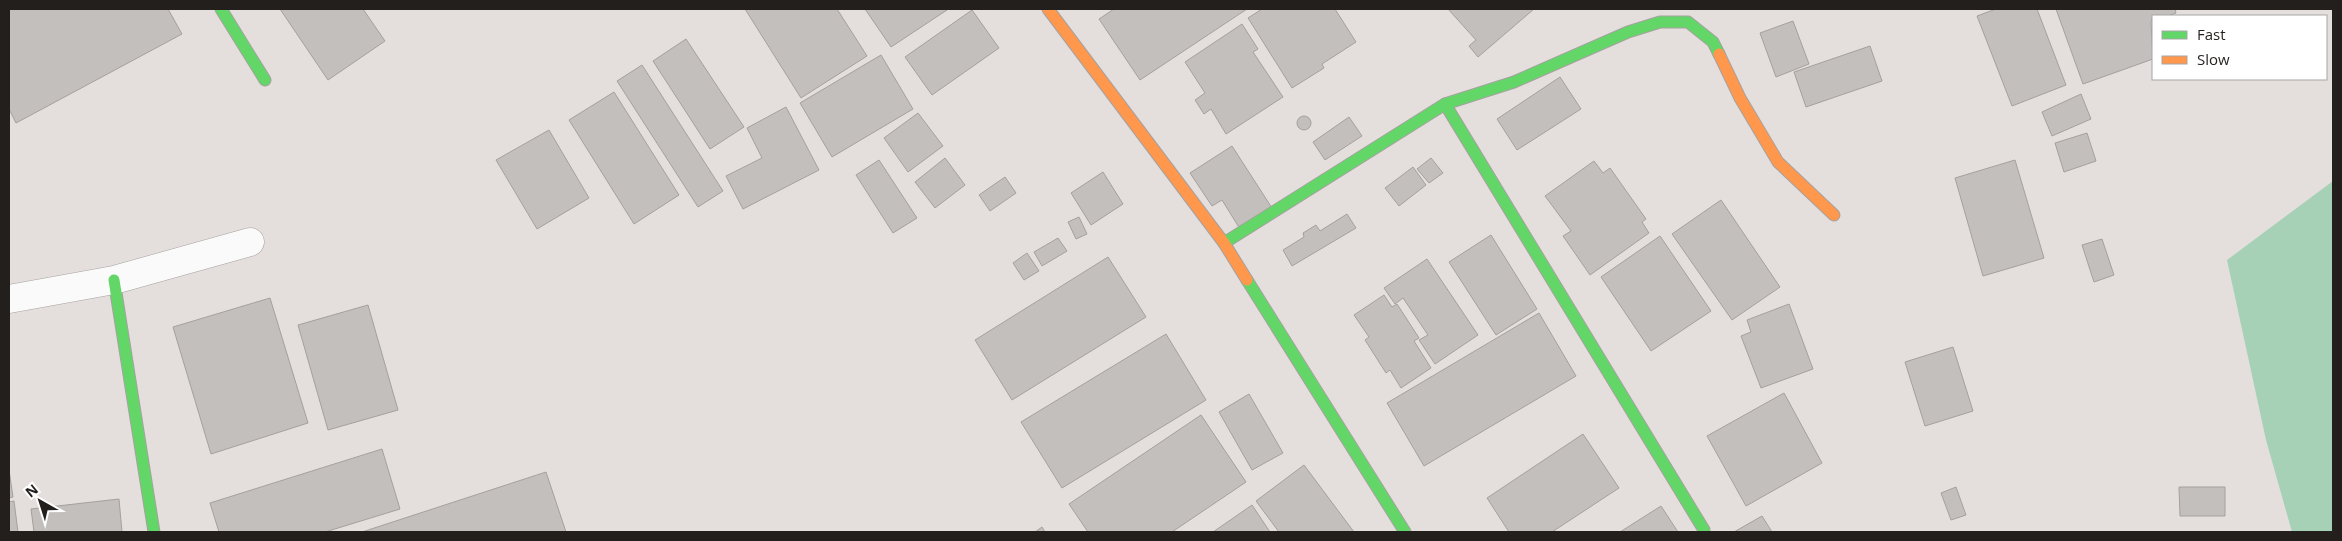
<svg xmlns="http://www.w3.org/2000/svg" width="2342" height="541" font-family="'Open Sans',sans-serif">
	<style>
		.green { fill: #a7d1b7 }
		.building { fill: #c3bfbd; stroke: #a4a09e }
		.lines { fill: none; stroke-linecap: round; stroke-linejoin: round }
		.street-casing { stroke: #a6a2a0; stroke-width: 29 }
		.fast-casing { stroke: #a6a2a0; stroke-width: 13 }
		.slow-casing { stroke: #a6a2a0; stroke-width: 13 }
		.street { stroke: #fbfafa; stroke-width: 28 }
		.fast { stroke: #63d668; stroke-width: 11 }
		.slow { stroke: #ff974d; stroke-width: 11 }
	</style>
	<rect width="100%" height="100%" fill="#e4dfdc"/>
	<polygon class="green" points="2333,181 2333,532 2292,532 2266,440 2227,260"/>
	<g class="building">
		<polygon points="9,9 168,9 182,34 16,123 9,109"/>
		<polygon points="280,9 363,9 385,41 328,80"/>
		<polygon points="745,9 837,9 867,56 801,98"/>
		<polygon points="865,9 946,9 947,10 891,47"/>
		<polygon points="1114,9 1247,9 1140,80 1099,19"/>
		<polygon points="1262,9 1335,9 1356,42 1322,64 1324,68 1292,88 1248,18"/>
		<polygon points="1448,9 1534,9 1478,57 1469,46 1476,40"/>
		<polygon points="1996,9 2037,9 2066,85 2012,106 1977,16"/>
		<polygon points="2056,9 2175,9 2176,13 2168,16 2153,16 2151,22 2153,59 2083,84"/>
		<polygon points="972,10 999,48 932,95 905,57"/>
		<polygon points="1793,21 1809,64 1776,77 1760,33"/>
		<polygon points="1242,24 1258,49 1253,52 1283,97 1226,134 1211,109 1204,114 1195,100 1205,93 1185,62"/>
		<polygon points="686,39 744,127 710,149 653,61"/>
		<polygon points="1870,46 1882,81 1806,107 1794,72"/>
		<polygon points="881,55 913,109 832,157 800,103"/>
		<polygon points="642,65 723,191 698,207 617,81"/>
		<polygon points="1560,77 1581,109 1517,150 1497,119"/>
		<polygon points="614,92 679,195 634,224 569,120"/>
		<polygon points="2081,94 2091,119 2052,136 2042,112"/>
		<polygon points="786,107 819,170 743,209 726,176 762,158 747,128"/>
		<polygon points="918,113 943,146 908,172 884,138"/>
		<circle cx="1304" cy="123" r="7"/>
		<polygon points="1349,117 1362,136 1325,160 1313,142"/>
		<polygon points="549,130 589,198 537,229 496,160"/>
		<polygon points="2087,133 2096,161 2064,172 2055,143"/>
		<polygon points="1232,146 1272,208 1240,229 1222,200 1212,206 1190,173"/>
		<polygon points="945,158 965,185 935,208 915,182"/>
		<polygon points="1431,158 1443,173 1429,183 1417,169"/>
		<polygon points="879,160 917,218 893,233 856,175"/>
		<polygon points="2015,160 2044,258 1983,276 1955,178"/>
		<polygon points="1594,161 1603,173 1610,168 1646,219 1642,222 1649,233 1590,275 1563,236 1571,231 1545,196"/>
		<polygon points="1413,167 1426,185 1399,206 1385,188"/>
		<polygon points="1103,172 1123,204 1091,225 1071,193"/>
		<polygon points="1005,177 1016,193 990,211 979,195"/>
		<polygon points="1721,200 1780,287 1732,320 1672,234"/>
		<polygon points="1347,214 1356,228 1292,266 1283,250 1304,237 1303,233 1316,225 1320,231"/>
		<polygon points="1079,217 1087,234 1076,239 1068,222"/>
		<polygon points="1491,235 1537,309 1496,335 1449,262"/>
		<polygon points="1660,236 1711,311 1651,351 1601,277"/>
		<polygon points="1058,238 1067,251 1042,266 1034,252"/>
		<polygon points="2102,239 2114,275 2094,282 2082,245"/>
		<polygon points="1027,253 1039,271 1024,280 1013,263"/>
		<polygon points="1108,257 1146,317 1012,400 975,340"/>
		<polygon points="1427,259 1478,335 1435,364 1419,340 1428,335 1403,298 1395,304 1384,288"/>
		<polygon points="1384,295 1392,307 1397,304 1419,338 1414,341 1431,368 1401,388 1390,370 1386,373 1365,340 1369,337 1354,315"/>
		<polygon points="270,298 308,423 211,454 173,327"/>
		<polygon points="1789,304 1813,369 1761,388 1741,336 1751,332 1747,320"/>
		<polygon points="368,305 398,410 328,430 298,325"/>
		<polygon points="1539,313 1576,376 1424,466 1387,403"/>
		<polygon points="1166,334 1206,400 1062,488 1021,422"/>
		<polygon points="1953,347 1973,411 1925,426 1905,362"/>
		<polygon points="1784,393 1822,463 1746,506 1707,436"/>
		<polygon points="1249,394 1283,453 1252,470 1219,412"/>
		<polygon points="1201,415 1246,482 1172,532 1088,532 1069,504"/>
		<polygon points="1583,434 1619,488 1552,532 1509,532 1487,498"/>
		<polygon points="382,449 400,509 325,532 219,532 210,503"/>
		<polygon points="1304,465 1354,532 1279,532 1256,501"/>
		<polygon points="9,470 13,497 9,498"/>
		<polygon points="546,472 566,532 362,532"/>
		<polygon points="1956,487 1966,515 1951,520 1941,493"/>
		<polygon points="2179,487 2225,487 2225,516 2180,516"/>
		<polygon points="119,499 122,532 34,532 31,509"/>
		<polygon points="14,501 18,532 9,532 9,502"/>
		<polygon points="1252,505 1270,532 1213,532"/>
		<polygon points="1661,506 1678,532 1620,532"/>
		<polygon points="1762,516 1772,532 1734,532"/>
		<polygon points="1042,527 1045,532 1035,532"/>
	</g>
	<g class="lines">
		<defs>
			<polyline id="street" points="9,299 114,280 250,242"/>
			<g id="fast">
				<polyline points="221,9 265,80"/>
				<polyline points="1445,104 1704,530"/>
				<polyline points="1224,243 1445,104 1514,82 1628,32 1660,22 1688,22 1713,42 1719,54"/>
				<polyline points="114,280 154,532"/>
				<polyline points="1247,280 1405,532"/>
			</g>
			<g id="slow">
				<polyline points="1048,9 1224,243 1247,280"/>
				<polyline points="1719,54 1740,98 1778,162 1834,215"/>
			</g>
		</defs>
		<use href="#street" class="street-casing"/>
		<use href="#fast" class="fast-casing"/>
		<use href="#slow" class="slow-casing"/>
		<use href="#street" class="street"/>
		<use href="#fast" class="fast"/>
		<use href="#slow" class="slow"/>
	</g>
	<rect width="2342" height="541" fill="none" stroke="#231f1d" stroke-width="20"/>
	<rect x="2152" y="15" width="175" height="65" fill="#ffffff" stroke="#a7a5a5"/>
	<rect x="2162" y="31" width="25" height="8" fill="#63d668" stroke="#a7a5a5"/>
	<text x="2197" y="40" font-size="15" fill="#231f1d">Fast</text>
	<rect x="2162" y="56" width="25" height="8" fill="#ff974d" stroke="#a7a5a5"/>
	<text x="2197" y="65" font-size="15" fill="#231f1d">Slow</text>
	<g transform="translate(40 501) rotate(321)" stroke="#ffffff" stroke-width="4" paint-order="stroke">
	<path d="M0-4L9 19L0 12L-9 19Z" fill="#231f1d"/>
	<text y="-8" font-size="14" font-weight="bold" text-anchor="middle" fill="#231f1d">N</text>
	</g>
</svg>
